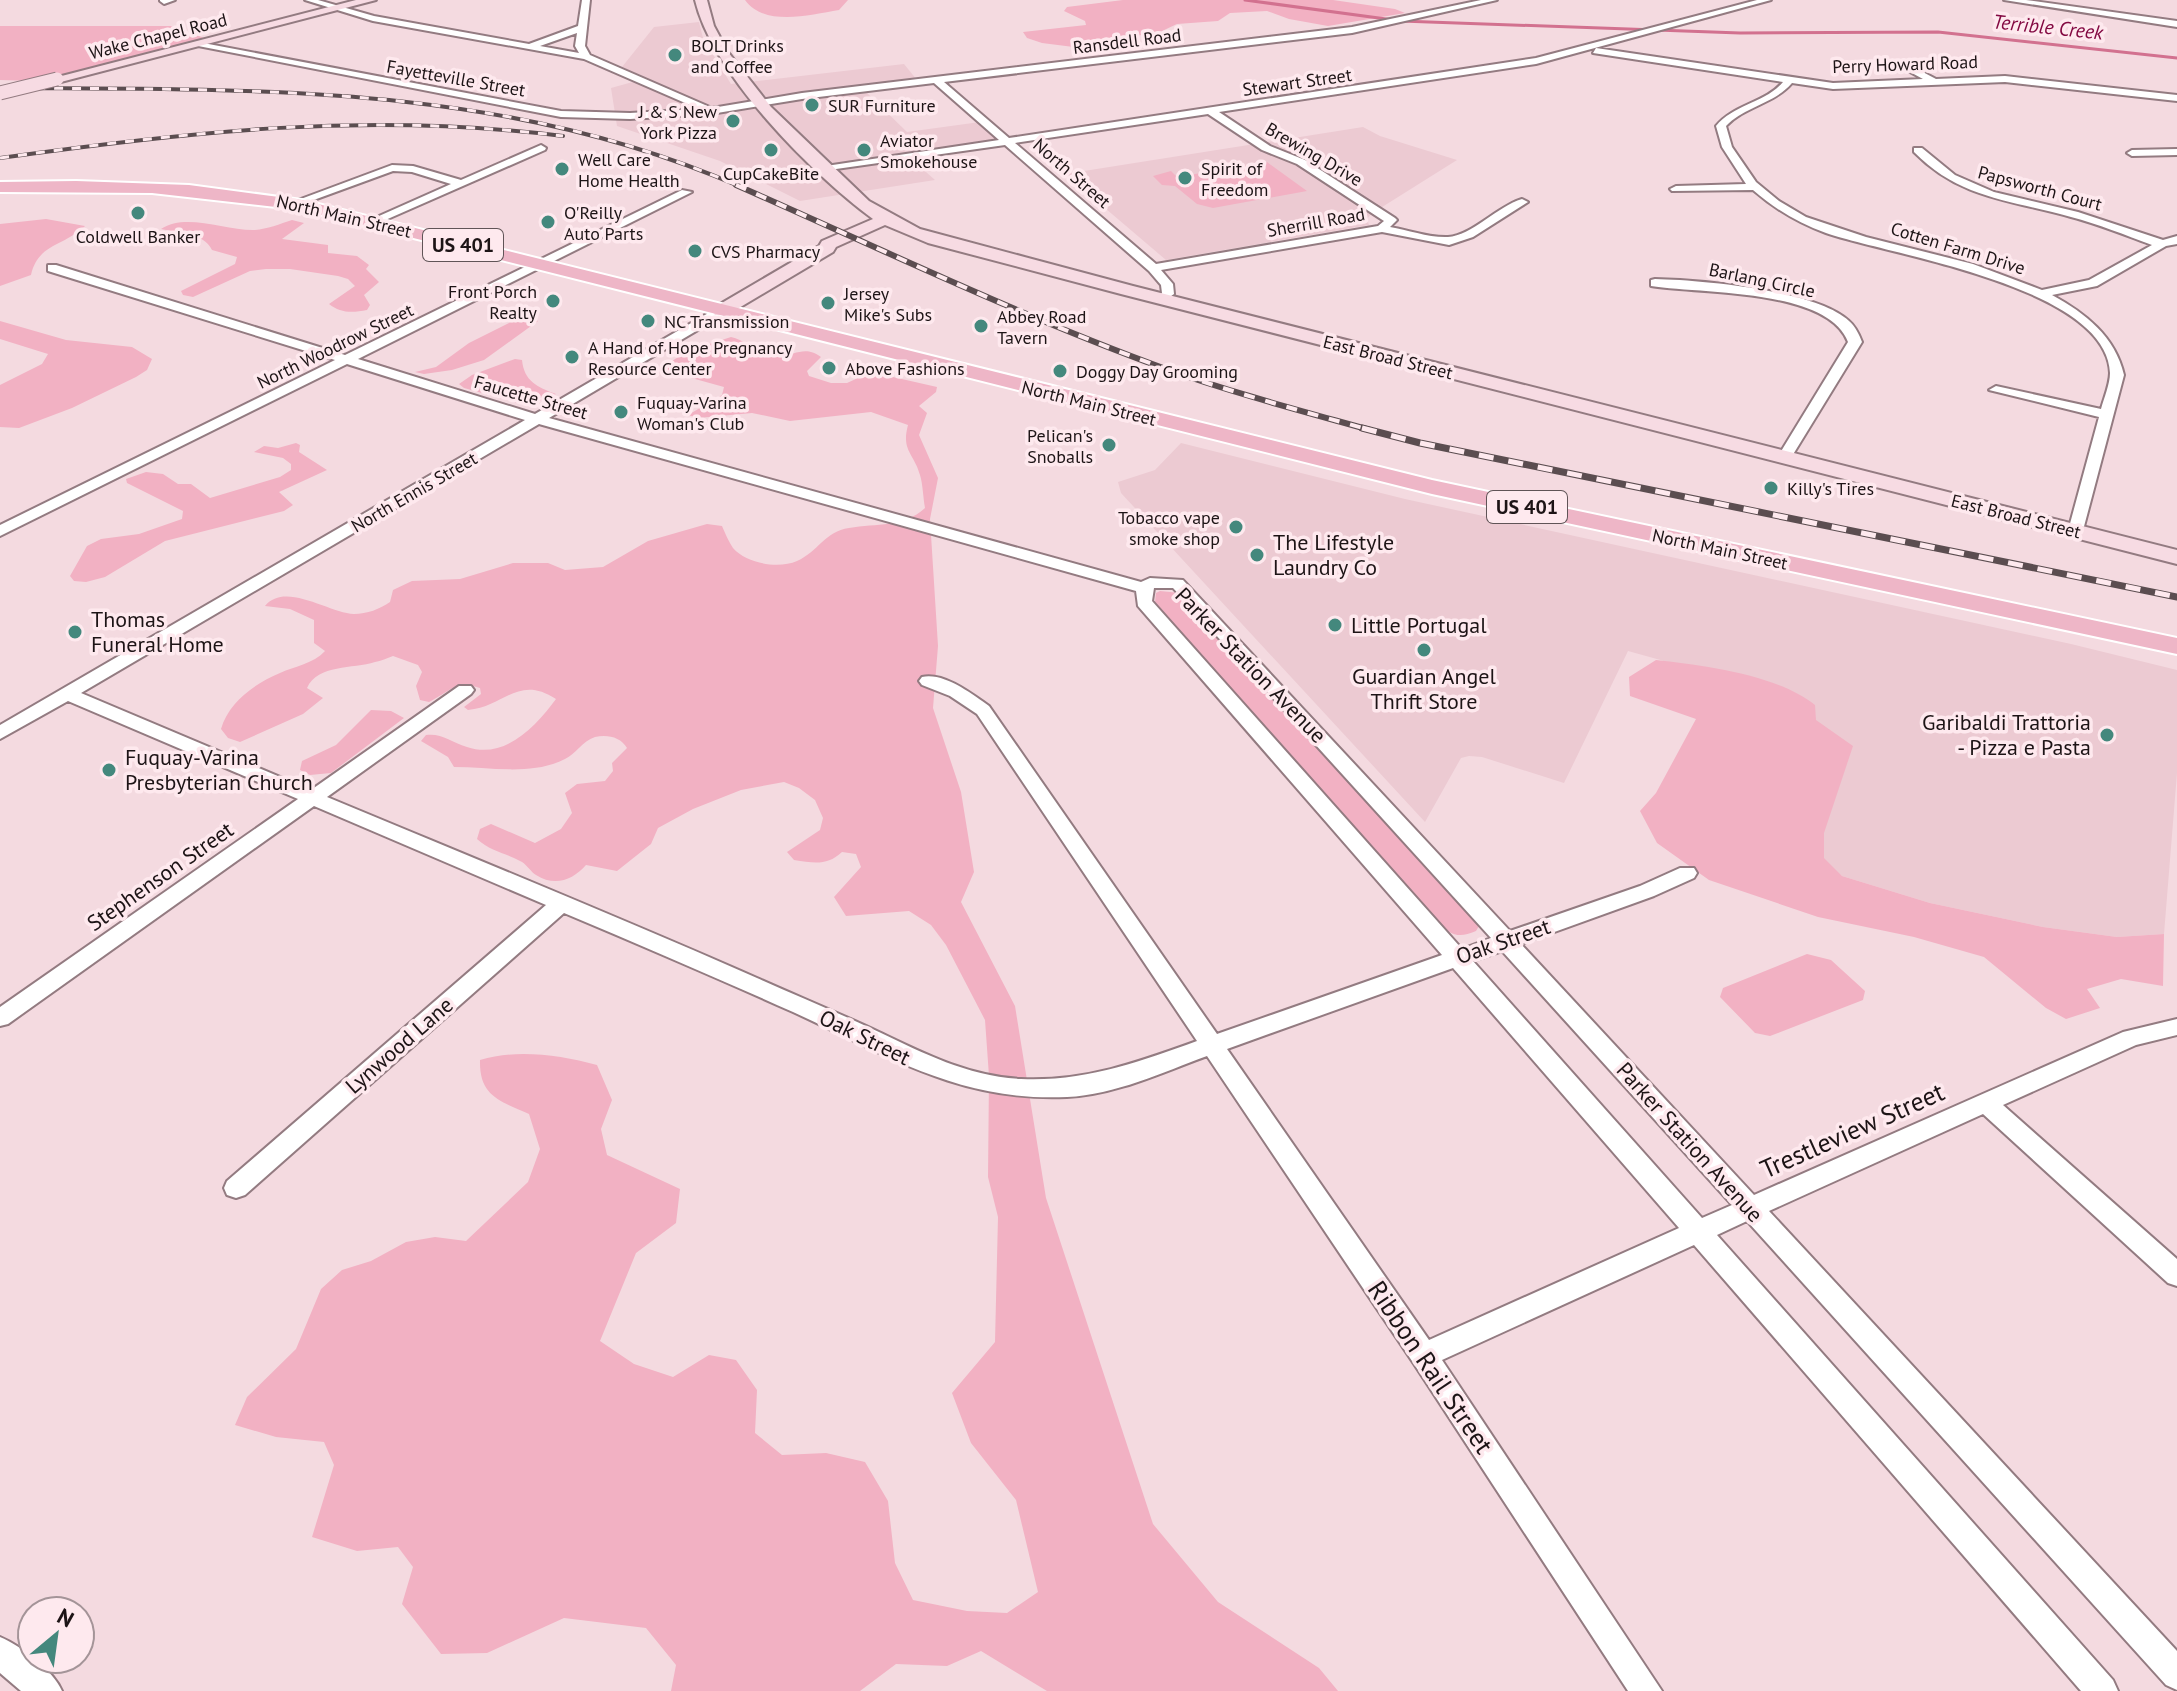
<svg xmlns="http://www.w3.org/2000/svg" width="2177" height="1691" font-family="'PT Sans',sans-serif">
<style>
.built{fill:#eccad2}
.green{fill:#f2b1c3}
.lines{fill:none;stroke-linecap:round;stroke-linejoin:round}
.stream{stroke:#d2718f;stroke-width:3}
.minor-casing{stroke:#937b81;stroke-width:4}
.secondary-casing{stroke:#937b81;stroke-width:4}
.primary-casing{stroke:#fff;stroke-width:4}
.minor{fill:#fff;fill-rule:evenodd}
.secondary{fill:#f7dbe3;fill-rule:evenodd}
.primary{fill:#eeb6c7;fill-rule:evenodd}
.rail-far2-casing{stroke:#5b4d50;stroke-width:4}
.rail-far1-casing{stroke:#5b4d50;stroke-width:6}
.rail-casing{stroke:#5b4d50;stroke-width:7}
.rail-far2{stroke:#fee9ee;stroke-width:3;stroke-dasharray:9;stroke-linecap:butt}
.rail-far1{stroke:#fee9ee;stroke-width:4;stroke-dasharray:11;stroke-linecap:butt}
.rail{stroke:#fee9ee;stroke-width:5;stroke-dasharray:15;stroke-linecap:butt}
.secondary-bridge-casing{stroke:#937b81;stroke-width:15;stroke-linecap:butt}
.secondary-bridge{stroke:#f7dbe3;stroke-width:13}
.poi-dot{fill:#44887d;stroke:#fee9ee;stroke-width:3}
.labels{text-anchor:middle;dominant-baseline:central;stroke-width:7;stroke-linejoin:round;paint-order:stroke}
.far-street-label{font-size:18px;fill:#1d1416;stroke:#fee9ee}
.far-poi-label{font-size:18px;fill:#1d1416;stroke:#fee9ee;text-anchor:start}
.far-water-label{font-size:20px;font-style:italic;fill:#830942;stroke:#fee9ee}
.shield{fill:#fee9ee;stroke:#605457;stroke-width:2}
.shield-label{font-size:20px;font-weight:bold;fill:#1d1416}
.poi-label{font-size:22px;fill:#1d1416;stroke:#fee9ee;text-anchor:start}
.street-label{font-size:22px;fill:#1d1416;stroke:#fee9ee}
.near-street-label{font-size:26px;fill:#1d1416;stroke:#fee9ee}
</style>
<rect width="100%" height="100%" fill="#f4dae0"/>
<!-- built -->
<path class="built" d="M 699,22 L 703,38 L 731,84 L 904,64 L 917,80 L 865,91 L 907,132 L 980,122 L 1000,141 L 922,153 L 935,170 L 926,172 L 935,180 L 800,201 L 720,161 L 617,126 L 611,88 L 647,78 L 622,67 L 654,27 Z
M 1363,127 L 1380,136 L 1457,160 L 1371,214 L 1367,219 L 1369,225 L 1166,260 L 1065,174 Z
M 1181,443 L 1405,499 L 2071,644 L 2177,670 L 2177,773 L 2164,934 L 2117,937 L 2043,927 L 1930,903 L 1842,876 L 1787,835 L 1797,698 L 1628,651 L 1564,783 L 1482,757 L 1469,756 L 1461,758 L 1425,822 L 1121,493 L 1118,482 L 1155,470 Z"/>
<!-- green -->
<path class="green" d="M 745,0 L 848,0 L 839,10 C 809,15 765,27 745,0 Z
M 1123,0 L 1333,0 L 1395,9 L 1405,13 L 1328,26 L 1289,19 L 1267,11 L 1230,13 L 1218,21 L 1177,24 L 1160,32 L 1116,39 L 1113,52 L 1042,43 L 1027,38 L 1023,32 L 1086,25 L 1085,21 L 1064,11 L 1067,7 Z
M 0,26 L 171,26 L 207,39 L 36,81 L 0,80 Z
M 1267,162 L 1307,191 L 1213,208 L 1197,204 L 1175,186 L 1162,185 L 1153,176 L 1171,171 L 1177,177 Z
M 46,219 L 85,226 C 65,246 38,243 31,275 L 0,286 L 0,224 Z
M 292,220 L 304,223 L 282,239 L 328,245 L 328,253 L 357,256 L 369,265 L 366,269 L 379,282 L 364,295 L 370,305 L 367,310 C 352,313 340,313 329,304 L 355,286 L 348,279 L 338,276 L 290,269 L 266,269 L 250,271 L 193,297 L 183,295 L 181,291 L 235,264 L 237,257 L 212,250 C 203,232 179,233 161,229 C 186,212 226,231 255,230 C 267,229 280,224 292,220 Z
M 508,313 L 538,321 L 484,360 L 452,370 L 424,374 L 415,372 L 436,367 L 469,343 L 509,323 L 512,320 Z
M 0,321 L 66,340 L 132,347 L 152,359 L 147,370 L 136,377 L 72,408 L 19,428 L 0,427 L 0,385 L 42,364 L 48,354 L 0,339 Z
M 731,337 C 748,341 760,356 779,356 C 796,355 805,345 821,357 L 807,371 L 809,376 L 831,383 L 847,383 L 871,372 L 937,387 L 936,392 L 919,406 L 927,413 L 919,435 L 938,478 L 930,519 L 938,646 L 933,708 L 961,792 L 974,872 L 961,902 L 1015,1006 L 1046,1198 L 1153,1524 L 1218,1602 L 1319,1668 L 1338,1691 L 1047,1691 L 981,1651 L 947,1666 L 896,1664 L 860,1691 L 671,1691 L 676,1665 L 646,1628 L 564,1618 L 487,1653 L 441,1654 L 402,1604 L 413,1567 L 398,1547 L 357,1551 L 312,1537 L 334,1465 L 324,1442 L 276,1437 L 235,1425 L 247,1397 L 296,1349 L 321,1289 L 342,1270 L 371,1261 L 406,1242 L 435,1237 L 466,1241 L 528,1182 L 540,1149 L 529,1114 C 500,1101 479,1096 480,1060 C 517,1049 559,1055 597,1065 L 612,1100 L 601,1129 L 607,1155 L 680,1189 L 676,1223 L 636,1253 L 600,1341 L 634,1364 L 673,1377 L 709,1355 L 736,1360 L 757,1390 L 755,1433 L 782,1455 L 826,1453 L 865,1462 L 888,1501 L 895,1563 L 913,1600 L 967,1611 L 1007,1613 L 1038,1592 L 1016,1500 L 971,1443 L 952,1393 L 995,1342 L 998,1217 L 988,1177 L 989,1076 L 985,1020 L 946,945 L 931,925 L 909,911 L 846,916 L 834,897 L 861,867 L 856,854 L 842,852 C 827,866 814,863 794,860 L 787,852 L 820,830 L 823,818 L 815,800 L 799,788 L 784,782 L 741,790 L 693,809 L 658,828 L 651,844 L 617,871 L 586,865 C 573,880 555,887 536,875 C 531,872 527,865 522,862 C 507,853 491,852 477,839 L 480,829 L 491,824 L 535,843 L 561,829 L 572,813 L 565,793 L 577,784 L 605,781 L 613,771 L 612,763 L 627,748 C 621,737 607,734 595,737 C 582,741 576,754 565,759 C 532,776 490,767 454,767 L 448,757 L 421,741 L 426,735 C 442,733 451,742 467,747 C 505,760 536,726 556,699 C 518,674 504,707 468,710 L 464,707 L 481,694 L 480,688 C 455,680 451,691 429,702 L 420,700 L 416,686 L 422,672 L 418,665 L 393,656 C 387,658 381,661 375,662 C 353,669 318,664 307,688 L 323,698 L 303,714 L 240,742 L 228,738 L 221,729 C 229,702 254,684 280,673 C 295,666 313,664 325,651 L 314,643 L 314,620 L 290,609 L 265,606 C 285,581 329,613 354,614 C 367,614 380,609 390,602 L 393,590 L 412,581 L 460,579 L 513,563 L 548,563 L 565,570 L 603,567 L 648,541 L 707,524 L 722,526 C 725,533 729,542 733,548 C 747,564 779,569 797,561 C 818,552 825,531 849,528 C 877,523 903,528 925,508 C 923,497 923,485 920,475 C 914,453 901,451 908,425 L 871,412 L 790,421 L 752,413 L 698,418 L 688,415 L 722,395 L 724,387 L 659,369 L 688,351 Z
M 515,359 L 522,360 C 524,381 537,387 556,394 L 529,406 L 464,388 L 459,384 L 472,375 Z
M 296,443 L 300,445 L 299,452 L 327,470 L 279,492 L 293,505 L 284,511 L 165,541 L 105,577 L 86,582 L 74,581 L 70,576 L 87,546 L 101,539 L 139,534 L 182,519 L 183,511 L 127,483 L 126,479 L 146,472 L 163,474 L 178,484 L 191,484 L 210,498 L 280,477 L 291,470 L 291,464 L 283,458 L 254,452 L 264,446 L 278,448 Z
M 1160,591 L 1180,593 L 1476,919 L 1479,926 L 1476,931 C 1458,939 1451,935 1437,922 L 1155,602 L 1156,593 Z
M 1656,660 C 1703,665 1778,675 1815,705 L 1816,720 L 1853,746 L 1824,833 L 1824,858 L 1842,876 L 1930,903 L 2043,927 L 2117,937 L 2164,934 L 2163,986 L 2121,979 L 2087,989 L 2100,1008 L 2066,1019 L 2046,1008 L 1984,957 L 1914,937 L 1818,917 L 1709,880 L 1657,843 L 1640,811 L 1656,793 L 1696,719 L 1630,696 L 1629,677 Z
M 371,710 L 391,711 L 404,718 L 331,773 L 310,775 L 300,770 L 302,761 L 336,745 Z
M 1807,954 L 1831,960 L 1865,991 L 1863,1000 L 1770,1036 L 1755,1033 L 1720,997 L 1723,988 Z"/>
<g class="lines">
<!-- stream -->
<path class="stream" d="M 1245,0 L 1401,21 L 1740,33 L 1938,32 L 2177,58"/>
<defs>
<path id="minor" d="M 175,0 L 164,4 L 160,1 L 160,0 Z
M 305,0 L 318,0 L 374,16 L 529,44 L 578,26 L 582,0 L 590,0 L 585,46 L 590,55 L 712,108 L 802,93 L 1352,27 L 1481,0 L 1497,0 L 1352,33 L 944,82 L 1009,138 L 1536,58 L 1757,0 L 1771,0 L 1536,64 L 1219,112 L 1270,146 L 1305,160 L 1395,218 L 1397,220 L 1390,227 C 1408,230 1430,238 1448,237 C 1471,236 1498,206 1522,199 L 1528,202 L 1473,237 L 1449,245 L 1382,232 L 1161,270 L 1173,284 L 1174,294 L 1161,303 L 1155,299 L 1162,293 L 1161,285 L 1149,271 L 1005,145 L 822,171 L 821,169 L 826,166 L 999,140 L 934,83 L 802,99 L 711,114 L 630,119 L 561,117 L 193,45 L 198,42 L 561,111 L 630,113 L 699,109 L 584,59 L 373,21 ZM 577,33 L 575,46 L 579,53 L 540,46 ZM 1208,114 L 1262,150 L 1297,164 L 1384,221 L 1378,226 L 1156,264 L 1015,143 Z
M 2004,0 L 2026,0 L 2177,21 L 2177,27 Z
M 1596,48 L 1833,83 L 1923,79 L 1899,66 L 1902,61 L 1936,79 L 2005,76 L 2177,95 L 2177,101 L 2005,82 L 1833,89 L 1792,83 C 1774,104 1745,106 1726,126 L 1732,147 L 1756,182 L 1779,201 L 1806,217 L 1866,237 L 1973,264 L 2042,290 L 2089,280 L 2152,245 C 2125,235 2098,224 2071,217 C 2011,200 1960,199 1914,152 L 1914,148 L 1922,148 L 1955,175 L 1994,192 L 2078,212 L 2163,240 L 2177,236 L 2177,244 L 2166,246 L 2097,286 L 2052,295 C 2085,313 2115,336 2124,375 L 2082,534 L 2070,534 L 2068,531 L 2099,417 L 1989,390 L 1996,386 L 2101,409 C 2104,398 2110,384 2110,373 C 2107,286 1889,255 1826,233 C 1798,223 1775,209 1753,190 L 1672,191 L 1670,189 L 1676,186 L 1746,184 L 1722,147 L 1716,126 C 1734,104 1765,103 1783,82 L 1593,53 Z
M 541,145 L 546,148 L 545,150 L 374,225 L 368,222 L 370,220 L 451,184 L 412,172 L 393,171 L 300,205 L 290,203 L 392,165 L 413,166 L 461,180 Z
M 2177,149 L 2177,155 L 2132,156 L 2127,153 L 2132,150 Z
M 682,190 L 692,192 L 358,359 L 535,414 L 717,308 L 725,308 L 725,314 L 549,418 L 1141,582 L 1150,578 L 1183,580 L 1510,931 L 1640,886 L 1680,868 L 1694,868 L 1697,873 L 1694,878 L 1654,896 L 1521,944 L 1754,1195 L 2123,1032 L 2177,1019 L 2177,1035 L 2136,1045 L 2003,1105 L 2177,1259 L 2177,1286 L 2168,1283 L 1983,1114 L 1769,1211 L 2177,1651 L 2177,1690 L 2166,1685 L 1747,1221 L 1717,1235 L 2113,1680 L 2118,1691 L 2081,1691 L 1694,1245 L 1442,1360 L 1662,1691 L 1628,1691 L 1414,1364 L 1207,1056 C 1163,1072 1115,1095 1067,1097 C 959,1102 887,1055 793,1012 C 717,978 640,945 564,913 L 245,1195 L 236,1198 L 227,1195 L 224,1188 L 227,1181 L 546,905 L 314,806 L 8,1024 L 0,1026 L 0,1007 L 298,799 L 68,701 L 0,739 L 0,725 L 525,420 L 347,364 L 0,536 L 0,525 L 335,360 L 48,271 L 48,265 L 56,265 L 345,355 ZM 539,424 L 1136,591 L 1138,606 L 1442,955 L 1217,1034 L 989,706 C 972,694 944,672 922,677 L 919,681 L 922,685 L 950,696 L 977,714 L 1197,1041 C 1139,1062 1084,1082 1021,1079 C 968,1076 925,1054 879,1032 C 839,1013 797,996 757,978 C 614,915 471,857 327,797 L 471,694 L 474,690 L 471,686 L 459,686 L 311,790 L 81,693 ZM 1154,588 L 1173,588 L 1186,602 L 1491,938 L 1462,949 L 1152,601 ZM 1502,951 L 1732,1205 L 1702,1218 L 1473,961 ZM 1453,968 L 1679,1228 L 1429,1340 L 1227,1049 Z
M 1655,279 C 1700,280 1816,290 1849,321 C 1855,326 1859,334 1862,342 L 1789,461 L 1784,462 L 1777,458 L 1848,342 C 1828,288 1699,294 1651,286 L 1651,280 Z
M 0,1637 C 21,1646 53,1670 62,1691 L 21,1691 L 0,1673 Z"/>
<path id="secondary" d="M 356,0 L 376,0 L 57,83 L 50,79 Z
M 695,0 L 707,0 L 714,26 L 728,52 L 771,107 L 869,201 L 920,229 L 1133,286 L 2177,550 L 2177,564 L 1121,294 L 928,243 L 885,225 L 836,247 L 833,252 L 727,315 L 715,315 L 712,311 L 715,307 L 819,246 L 822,241 L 873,219 C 811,173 713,75 695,0 Z"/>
<path id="primary" d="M 76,181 L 189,185 L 302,200 L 1432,480 L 2177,638 L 2177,654 L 1432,494 L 302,210 L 152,193 L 0,192 L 0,182 Z"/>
</defs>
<!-- minor casing -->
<use href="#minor" class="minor-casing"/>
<!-- secondary casing -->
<use href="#secondary" class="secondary-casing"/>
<!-- primary casing -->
<use href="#primary" class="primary-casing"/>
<!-- minor -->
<use href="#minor" class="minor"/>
<!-- secondary -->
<use href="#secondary" class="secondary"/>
<!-- primary -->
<use href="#primary" class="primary"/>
<defs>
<path id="rail-far2" d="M 0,88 C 256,90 501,82 741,187
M 0,158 C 194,131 367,112 563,136"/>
<path id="rail-far1" d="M 736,185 C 879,248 1020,316 1166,369 C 1233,393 1302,411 1370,430"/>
<path id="rail" d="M 1362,428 L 1420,443 L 2177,597"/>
</defs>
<!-- rail-far2 casing -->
<use href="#rail-far2" class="rail-far2-casing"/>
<!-- rail-far1 casing -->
<use href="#rail-far1" class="rail-far1-casing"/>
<!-- rail casing -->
<use href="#rail" class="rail-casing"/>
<!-- rail-far2 -->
<use href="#rail-far2" class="rail-far2"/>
<!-- rail-far1 -->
<use href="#rail-far1" class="rail-far1"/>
<!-- rail -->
<use href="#rail" class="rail"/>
<defs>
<path id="secondary-bridge" d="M 0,93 L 57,79"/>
</defs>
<!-- secondary-bridge casing -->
<use href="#secondary-bridge" class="secondary-bridge-casing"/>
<!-- secondary-bridge -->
<use href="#secondary-bridge" class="secondary-bridge"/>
</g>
<!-- markers -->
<g class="poi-dot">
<circle cx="675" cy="55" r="8"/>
<circle cx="812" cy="105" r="8"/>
<circle cx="733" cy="121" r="8"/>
<circle cx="771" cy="150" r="8"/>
<circle cx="864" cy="150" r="8"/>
<circle cx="562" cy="169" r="8"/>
<circle cx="1185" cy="178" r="8"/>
<circle cx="138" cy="213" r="8"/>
<circle cx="548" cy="222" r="8"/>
<circle cx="695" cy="251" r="8"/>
<circle cx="553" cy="301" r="8"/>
<circle cx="828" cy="303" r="8"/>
<circle cx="648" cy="321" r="8"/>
<circle cx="981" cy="326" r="8"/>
<circle cx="572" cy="357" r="8"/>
<circle cx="829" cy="368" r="8"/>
<circle cx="1060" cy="371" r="8"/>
<circle cx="621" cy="412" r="8"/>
<circle cx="1109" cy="445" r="8"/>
<circle cx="1771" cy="488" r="8"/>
<circle cx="1236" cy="527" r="8"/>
<circle cx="1257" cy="555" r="8"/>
<circle cx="1335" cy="625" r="8"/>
<circle cx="75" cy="632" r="8"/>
<circle cx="1424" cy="650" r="8"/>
<circle cx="2107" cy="735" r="8"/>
<circle cx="109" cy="770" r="8"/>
</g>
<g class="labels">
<!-- far-street labels -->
<g class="far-street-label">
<text transform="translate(158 36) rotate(-14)">Wake Chapel Road</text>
<text transform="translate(1127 41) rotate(-7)">Ransdell Road</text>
<text transform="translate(1905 64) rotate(-2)">Perry Howard Road</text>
<text transform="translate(456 78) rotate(10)">Fayetteville Street</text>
<text transform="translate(1297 82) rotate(-8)">Stewart Street</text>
<text transform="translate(1314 154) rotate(30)">Brewing Drive</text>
<text transform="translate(1072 173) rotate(41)">North Street</text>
<text transform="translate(2040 188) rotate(15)">Papsworth Court</text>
<text transform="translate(344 216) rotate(13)">North Main Street</text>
<text transform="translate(1316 222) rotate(-10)">Sherrill Road</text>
<text transform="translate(1958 248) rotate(17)">Cotten Farm Drive</text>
<text transform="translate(1762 280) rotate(12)">Barlang Circle</text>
<text transform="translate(335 346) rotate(-26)">North Woodrow Street</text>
<text transform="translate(1388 357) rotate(14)">East Broad Street</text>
<text transform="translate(531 397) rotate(16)">Faucette Street</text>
<text transform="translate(1089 403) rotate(14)">North Main Street</text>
<text transform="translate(414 492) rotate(-30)">North Ennis Street</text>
<text transform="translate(2016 516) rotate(14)">East Broad Street</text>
<text transform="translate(1720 549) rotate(12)">North Main Street</text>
</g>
<!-- far-poi labels -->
<g class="far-poi-label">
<text x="691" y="45">BOLT Drinks<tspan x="691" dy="21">and Coffee</tspan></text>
<text x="828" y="105">SUR Furniture</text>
<text x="717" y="111" text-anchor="end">J &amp; S New<tspan x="717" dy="21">York Pizza</tspan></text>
<text x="880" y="140">Aviator<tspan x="880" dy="21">Smokehouse</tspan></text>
<text x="578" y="159">Well Care<tspan x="578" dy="21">Home Health</tspan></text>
<text x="1201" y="168">Spirit of<tspan x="1201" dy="21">Freedom</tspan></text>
<text x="771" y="173" text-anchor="middle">CupCakeBite</text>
<text x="564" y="212">O'Reilly<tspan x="564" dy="21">Auto Parts</tspan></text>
<text x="138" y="236" text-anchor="middle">Coldwell Banker</text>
<text x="711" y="251">CVS Pharmacy</text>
<text x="537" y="291" text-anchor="end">Front Porch<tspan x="537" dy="21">Realty</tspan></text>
<text x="844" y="293">Jersey<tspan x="844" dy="21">Mike's Subs</tspan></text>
<text x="997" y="316">Abbey Road<tspan x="997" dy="21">Tavern</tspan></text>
<text x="664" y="321">NC Transmission</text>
<text x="588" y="347">A Hand of Hope Pregnancy<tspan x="588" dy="21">Resource Center</tspan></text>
<text x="845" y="368">Above Fashions</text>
<text x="1076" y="371">Doggy Day Grooming</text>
<text x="637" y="402">Fuquay-Varina<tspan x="637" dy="21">Woman's Club</tspan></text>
<text x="1093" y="435" text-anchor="end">Pelican's<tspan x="1093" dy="21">Snoballs</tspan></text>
<text x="1787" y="488">Killy's Tires</text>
<text x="1220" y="517" text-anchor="end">Tobacco vape<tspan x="1220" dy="21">smoke shop</tspan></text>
</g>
<!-- far-water labels -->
<g class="far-water-label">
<text transform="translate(2048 27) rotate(6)">Terrible Creek</text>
</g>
<!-- shield labels -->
<g class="shield">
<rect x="423" y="229" width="80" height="32" rx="6"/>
<rect x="1487" y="491" width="80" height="32" rx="6"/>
</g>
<g class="shield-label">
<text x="463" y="245">US 401</text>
<text x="1527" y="507">US 401</text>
</g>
<!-- poi labels -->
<g class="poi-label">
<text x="1273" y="542">The Lifestyle<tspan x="1273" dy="25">Laundry Co</tspan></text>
<text x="91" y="619">Thomas<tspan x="91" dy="25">Funeral Home</tspan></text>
<text x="1351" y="625">Little Portugal</text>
<text x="1424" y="676" text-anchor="middle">Guardian Angel<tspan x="1424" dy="25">Thrift Store</tspan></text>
<text x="2091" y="722" text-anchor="end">Garibaldi Trattoria<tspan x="2091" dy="25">- Pizza e Pasta</tspan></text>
<text x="125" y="757">Fuquay-Varina<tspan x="125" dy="25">Presbyterian Church</tspan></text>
</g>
<!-- street labels -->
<g class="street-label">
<text transform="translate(1251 665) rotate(46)">Parker Station Avenue</text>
<text transform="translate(160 876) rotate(-35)">Stephenson Street</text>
<text transform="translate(1503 941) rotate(-19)">Oak Street</text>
<text transform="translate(865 1037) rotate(26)">Oak Street</text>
<text transform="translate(399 1045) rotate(-41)">Lynwood Lane</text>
<text transform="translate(1690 1142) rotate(48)">Parker Station Avenue</text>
</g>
<!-- near-street labels -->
<g class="near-street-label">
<text transform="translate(1852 1130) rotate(-24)">Trestleview Street</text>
<text transform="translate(1431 1367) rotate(56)">Ribbon Rail Street</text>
</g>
</g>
<!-- north arrow -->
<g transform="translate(56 1635) rotate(29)"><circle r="38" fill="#fee9ee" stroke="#a49498" stroke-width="2"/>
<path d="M0-6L14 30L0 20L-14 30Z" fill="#44887d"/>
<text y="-12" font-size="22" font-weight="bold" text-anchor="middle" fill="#1d1416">N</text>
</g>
</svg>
